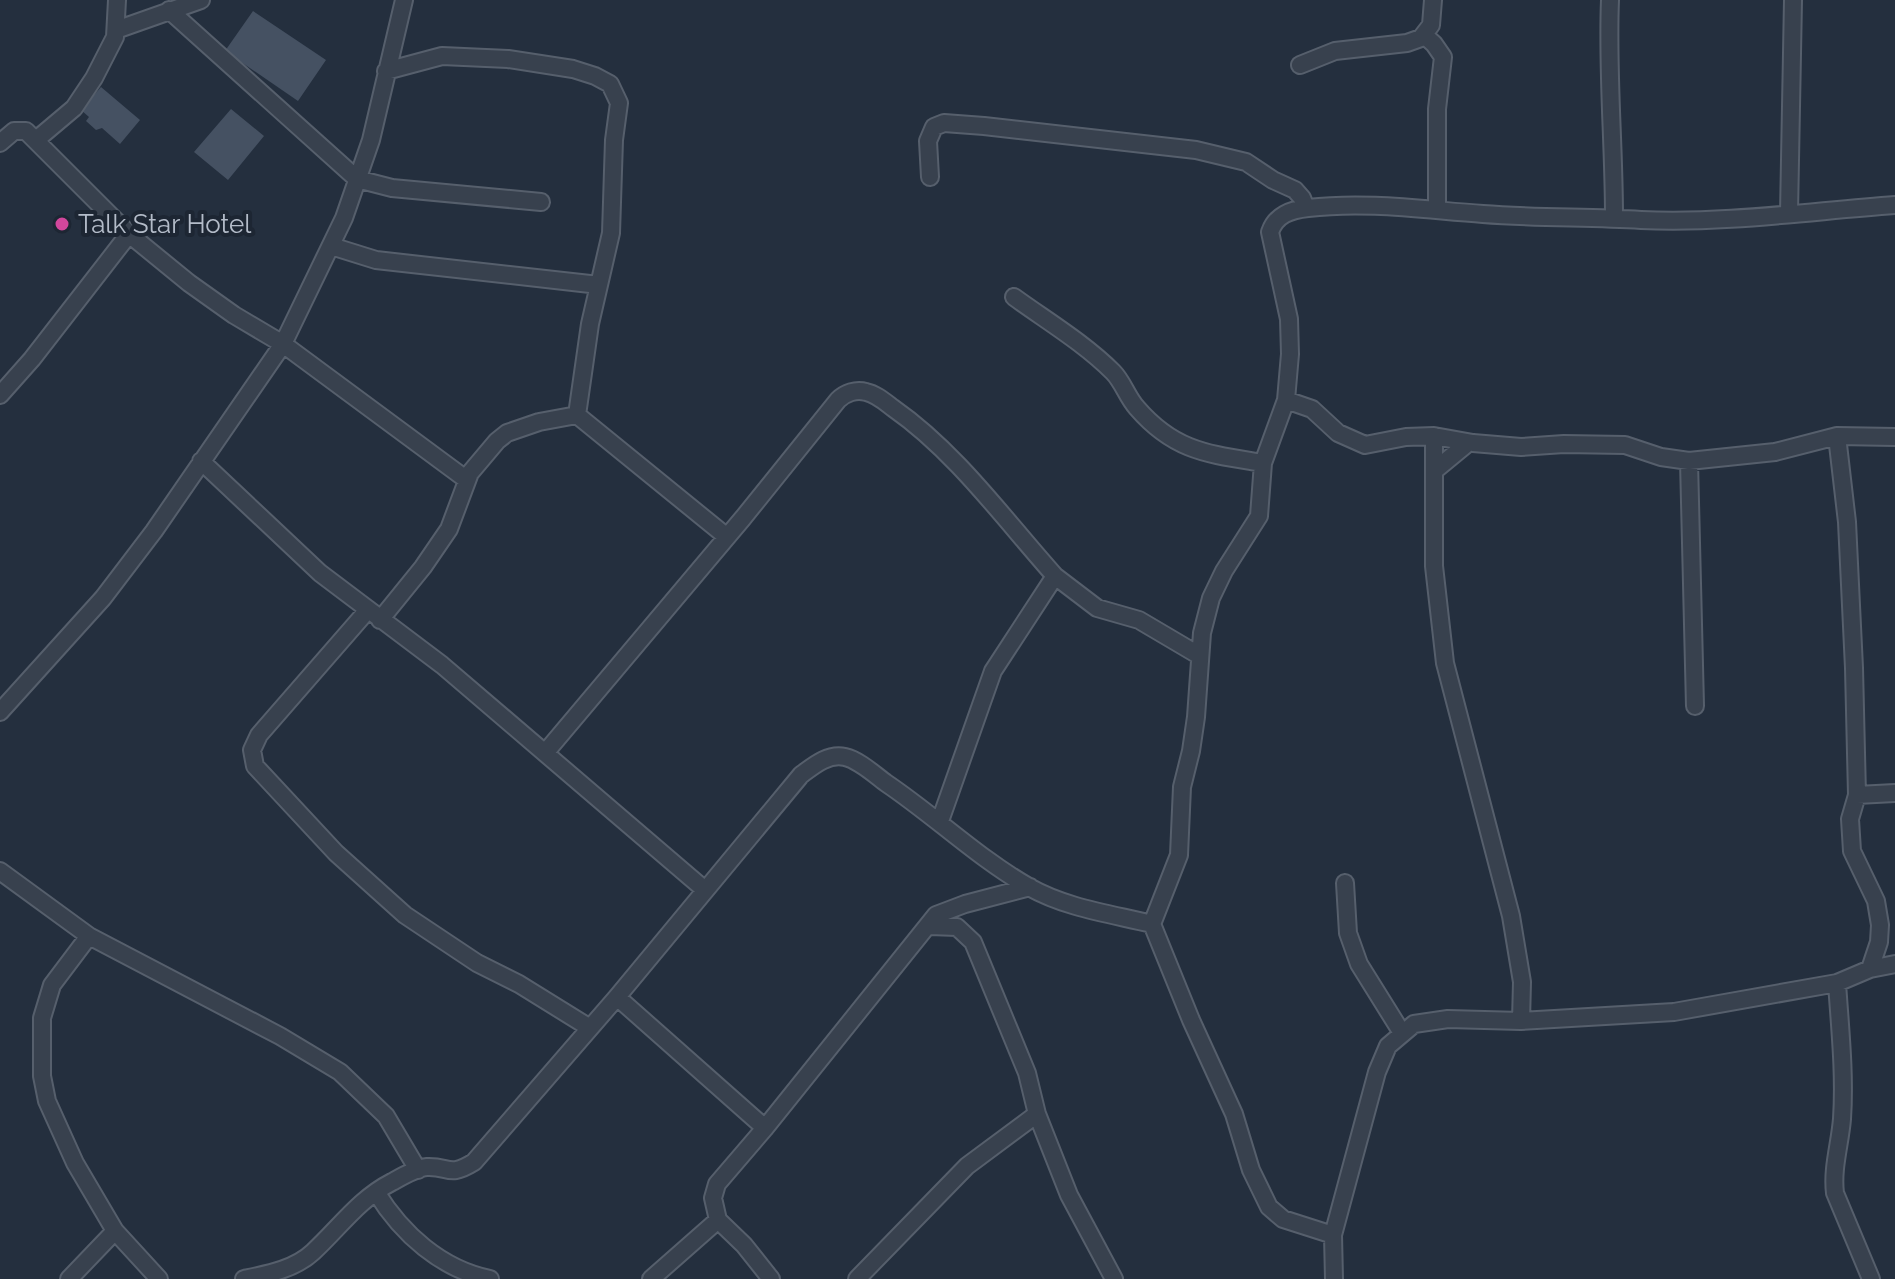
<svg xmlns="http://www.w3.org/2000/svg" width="1895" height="1279" font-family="Raleway,sans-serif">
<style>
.building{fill:#455162}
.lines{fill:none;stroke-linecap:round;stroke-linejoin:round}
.minor-casing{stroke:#565f6c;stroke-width:20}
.minor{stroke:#38414e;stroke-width:16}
.hotel-dot{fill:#d1479c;stroke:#1d2633;stroke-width:3}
.labels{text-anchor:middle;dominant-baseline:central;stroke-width:8;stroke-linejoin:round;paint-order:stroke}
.poi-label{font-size:26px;fill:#b4bcc9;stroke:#1d2633;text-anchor:start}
</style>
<rect width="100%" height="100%" fill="#242f3e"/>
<!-- building -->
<path class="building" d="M 253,11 L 326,60 L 298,101 L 225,51 Z
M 101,87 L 140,120 L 120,144 L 102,128 L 96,130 L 86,121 L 89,117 L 81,110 Z
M 231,109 L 264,136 L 228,180 L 194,152 Z"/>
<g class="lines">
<defs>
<path id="minor" d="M 1610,0 C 1607,72 1614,144 1614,217
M 169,10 L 357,179 L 392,188 L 541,202
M 116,30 L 201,0
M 1424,35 L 1434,44 L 1443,57 L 1437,109 L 1437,209
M 1300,65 L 1335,51 L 1407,43 L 1421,38 L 1431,25 L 1433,0
M 386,71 L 442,56 L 508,59 L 573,69 L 595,76 L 610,84 L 619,103 L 614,140 L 611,233 L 590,324 L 577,415
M 36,140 L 74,108 L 94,78 L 115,37 L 117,0
M 0,143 L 14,131 L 26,131 L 129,234 L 189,283 L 234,315 L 283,344 L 467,480
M 930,177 L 928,141 L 934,127 L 944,123 L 984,126 L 1196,150 L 1246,162 L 1273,180 L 1295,190 L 1302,198 L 1306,208
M 1789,213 L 1793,0
M 331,246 L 376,260 L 599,285
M 1014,297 C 1047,321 1084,343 1113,372 C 1123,382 1127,397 1137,408 C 1175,452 1209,454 1263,463
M 0,395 L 32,359 L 129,234
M 1286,400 L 1312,409 L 1338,433 L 1365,445 L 1406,437 L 1434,436 L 1473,443 L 1521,447 L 1564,444 L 1625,445 L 1661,457 L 1689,461 L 1775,452 L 1837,436 L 1895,437
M 577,415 L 727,537
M 1434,436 L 1434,566 L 1445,663 L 1511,916 L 1522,982 L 1521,1021
M 201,461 L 320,573 L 442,665 L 705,890
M 1689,461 L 1695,706
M 1434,471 L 1468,443
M 367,611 L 259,735 L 252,750 L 255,766 L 336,853 L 405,915 L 477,963 L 519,984 L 590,1028
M 380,620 L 423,567 L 449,529 L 470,473 L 497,441 L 507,433 L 539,422 L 577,415
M 0,712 L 103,598 L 154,531 L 283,344 L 344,218 L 371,140 L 404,0
M 545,753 L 743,518 L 838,400 C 845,393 856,389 866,392 C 876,394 885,402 893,408 C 956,452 1004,519 1055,576 L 1097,608 L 1139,620 L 1200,656
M 1857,795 L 1895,793
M 940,821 L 993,671 L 1055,576
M 0,871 L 89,936 L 280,1036 L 340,1072 L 386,1116 L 418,1170
M 1345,883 L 1348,933 L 1359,964 L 1402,1033
M 1152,924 L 1179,855 L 1182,787 L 1191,751 L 1196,717 L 1202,633 L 1211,598 L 1224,571 L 1259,516 L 1263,463 L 1286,400 L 1290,354 L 1289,319 L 1270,232 C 1276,215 1290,210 1308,208 C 1367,201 1425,210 1483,214 C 1536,218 1588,217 1641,220 C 1723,224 1812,211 1895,205
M 930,926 L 957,927 L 973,942 L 1027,1073 L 1037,1114 L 1069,1195 L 1114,1279
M 89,936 L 52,985 L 42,1018 L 42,1076 L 47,1101 L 75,1163 L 115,1231 L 159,1279
M 1870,969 L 1895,964
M 1837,983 C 1840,1028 1845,1074 1842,1119 C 1840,1144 1832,1168 1835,1193 L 1871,1279
M 617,997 L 765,1128
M 376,1192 C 402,1234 441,1269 490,1279
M 69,1279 L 115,1231
M 244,1279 C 268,1274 295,1269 313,1252 C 340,1227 359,1199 392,1182 C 401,1177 416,1168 427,1167 C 450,1166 448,1178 474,1162 L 617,997 L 801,775 C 813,766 828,753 845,757 C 859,760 875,775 886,783 C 935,816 978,858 1029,887 C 1066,908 1111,914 1152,924 L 1191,1020 L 1234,1114 L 1251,1170 L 1269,1207 L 1283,1219 L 1333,1235
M 651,1279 L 718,1220
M 771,1279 L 744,1245 L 718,1220 L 713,1198 L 717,1184 L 765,1128 L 936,915 L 965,904 L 1030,887
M 857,1279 L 967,1166 L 1037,1114
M 1334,1279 L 1333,1235 L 1377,1072 L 1388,1046 L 1414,1024 L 1448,1019 L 1521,1021 L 1674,1012 L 1837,983 L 1870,969 L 1879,942 L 1880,925 L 1876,901 L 1852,851 L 1850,819 L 1857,795 L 1854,668 L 1847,522 L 1837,436"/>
</defs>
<!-- minor casing -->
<use href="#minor" class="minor-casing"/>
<!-- minor -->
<use href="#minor" class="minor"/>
</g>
<!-- markers -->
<circle class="hotel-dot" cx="62" cy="224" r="8"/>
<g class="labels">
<!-- poi labels -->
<g class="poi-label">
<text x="78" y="224">Talk Star Hotel</text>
</g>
</g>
</svg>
